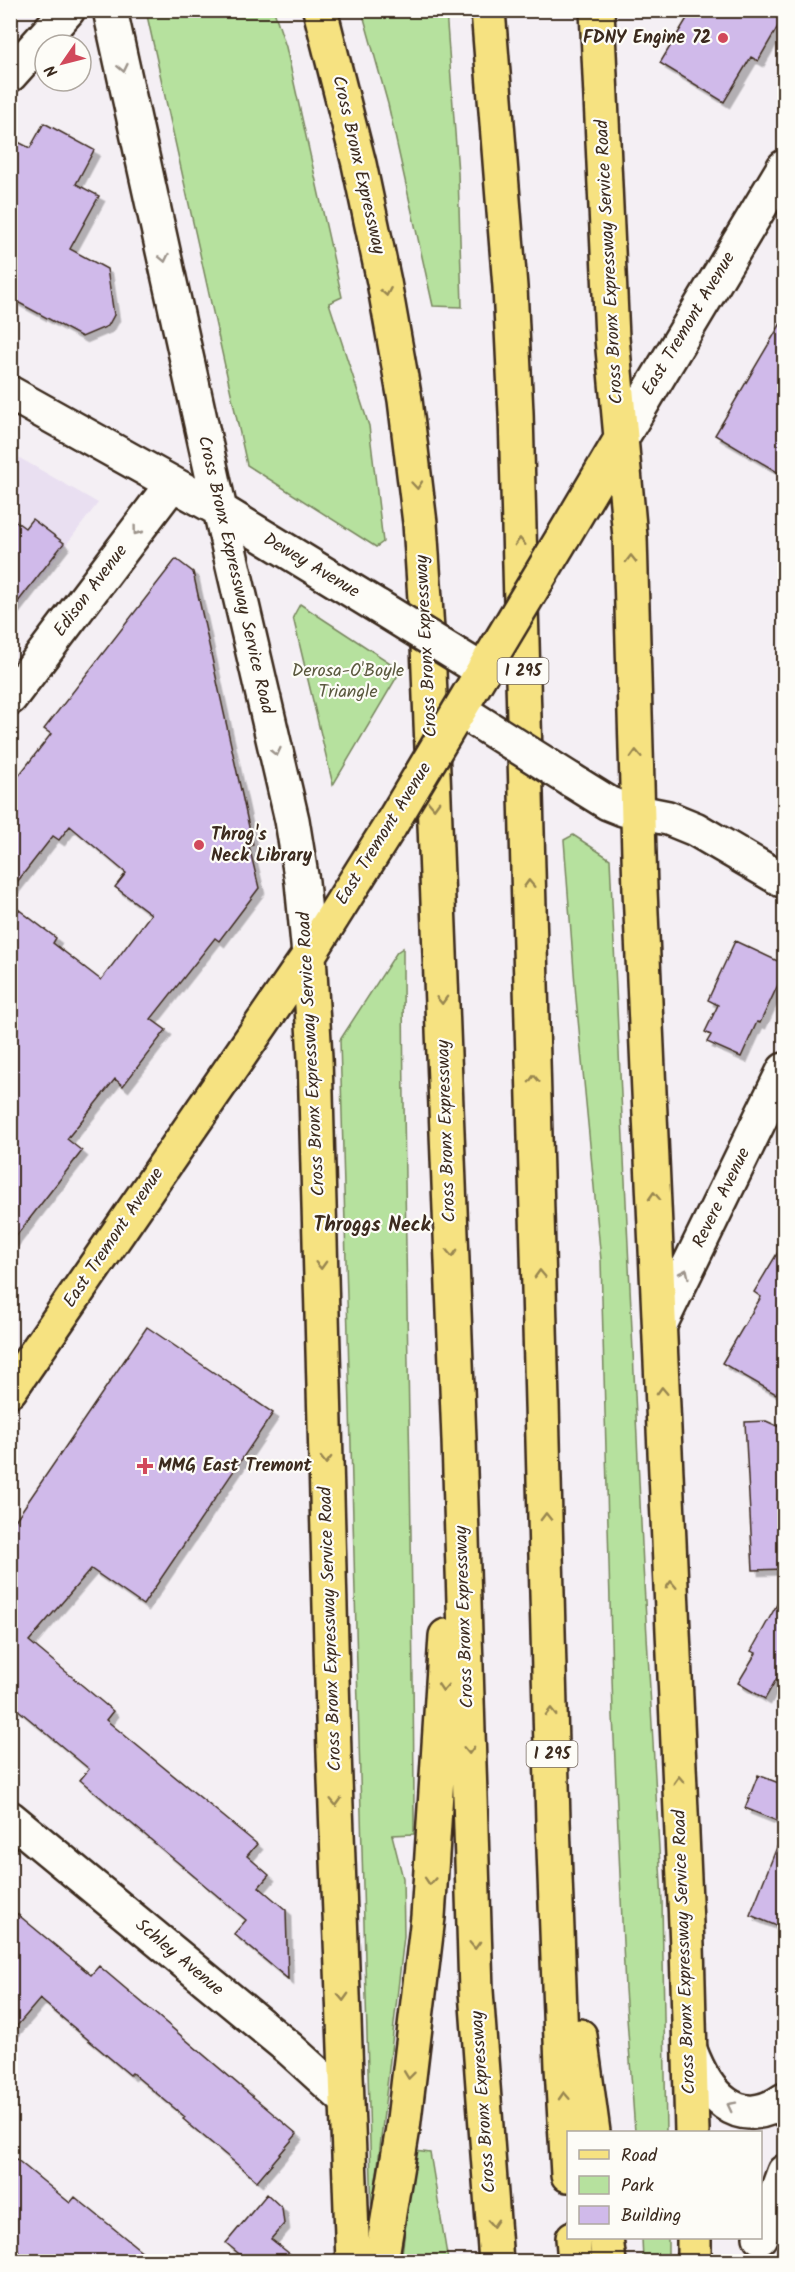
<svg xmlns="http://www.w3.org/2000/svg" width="795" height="2272" font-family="Kalam,sans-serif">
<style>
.built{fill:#e9dff1}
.green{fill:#b6e19e;stroke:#78865e;stroke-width:1.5}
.building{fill:#d0baea;stroke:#3b2a1e;stroke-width:1.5;filter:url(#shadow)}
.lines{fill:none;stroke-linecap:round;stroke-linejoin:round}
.minor-casing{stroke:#3b2a1e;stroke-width:38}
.major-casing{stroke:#3b2a1e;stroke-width:38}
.highway-casing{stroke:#3b2a1e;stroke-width:38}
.minor{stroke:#fdfcf7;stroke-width:33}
.major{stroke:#f6e281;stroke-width:33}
.highway{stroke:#f6e281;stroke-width:33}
.minor-bridge-casing{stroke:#3b2a1e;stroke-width:38;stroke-linecap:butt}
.major-bridge-casing{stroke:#3b2a1e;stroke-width:38;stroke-linecap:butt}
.minor-bridge{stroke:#fdfcf7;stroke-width:33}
.major-bridge{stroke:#f6e281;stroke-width:33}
.oneway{stroke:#9c938a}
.oneway2{stroke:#988650}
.poi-dot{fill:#d1495b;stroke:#fdfcf7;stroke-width:2}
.labels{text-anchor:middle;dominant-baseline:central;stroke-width:4.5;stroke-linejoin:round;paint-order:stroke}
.shield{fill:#fdfcf7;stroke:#75695f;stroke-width:1.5}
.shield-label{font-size:16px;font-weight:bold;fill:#3b2a1e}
.poi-label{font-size:18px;font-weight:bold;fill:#3b2a1e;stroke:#fdfcf7;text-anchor:start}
.street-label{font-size:18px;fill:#3b2a1e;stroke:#fdfcf7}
.park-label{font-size:18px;fill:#5a583e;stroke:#fdfcf7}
.neighbourhood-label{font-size:20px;font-weight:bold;fill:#3b2a1e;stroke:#fdfcf7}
</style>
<defs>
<filter id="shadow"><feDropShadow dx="5.5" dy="5.5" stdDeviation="0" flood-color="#0004"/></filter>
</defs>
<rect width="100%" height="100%" fill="#f4eff4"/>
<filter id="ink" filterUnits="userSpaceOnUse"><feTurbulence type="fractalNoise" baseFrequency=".0167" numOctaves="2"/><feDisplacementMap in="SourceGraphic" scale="12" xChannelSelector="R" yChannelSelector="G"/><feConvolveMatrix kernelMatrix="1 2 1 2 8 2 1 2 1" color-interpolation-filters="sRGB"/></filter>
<g filter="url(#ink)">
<!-- built -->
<path class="built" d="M 11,453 L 98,503 L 11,617 Z"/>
<!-- green -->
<path class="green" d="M 146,11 L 274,11 L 286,47 L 342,297 L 329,303 L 369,426 L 383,542 L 376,547 L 247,465 Z
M 362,11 L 446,11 L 458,173 L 462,307 L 433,306 L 388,104 Z
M 300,604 L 401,670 L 333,785 L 293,617 Z
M 573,835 L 610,859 L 643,1566 L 662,1901 L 666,2132 L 635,2132 L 625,1989 L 613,1715 L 601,1260 L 576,998 L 564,840 Z
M 403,948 C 403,1243 414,1539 414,1834 L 392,1835 L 403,1878 L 404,1936 L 372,2218 L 340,1040 L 397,952 Z
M 415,2151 L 430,2153 L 448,2261 L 401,2262 Z
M 642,2238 L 668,2238 L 668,2261 L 643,2261 Z"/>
<!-- building -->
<path class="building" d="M 692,10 L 784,10 L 784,16 L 758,61 L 751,57 L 724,102 L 660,63 Z
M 44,123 L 94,150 L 76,184 L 99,196 L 70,249 L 107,269 L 114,315 L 108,326 L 82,337 L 10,298 L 10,138 L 30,148 Z
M 784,318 L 784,476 L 715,435 Z
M 10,517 L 25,528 L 32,519 L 64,543 L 10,612 Z
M 176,559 L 193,572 L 253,845 L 249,846 L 259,888 L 219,941 L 215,938 L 151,1019 L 166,1030 L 123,1086 L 115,1079 L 67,1139 L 82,1151 L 10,1244 L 10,903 L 56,938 L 53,943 L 101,980 L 151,914 L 115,887 L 126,873 L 70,826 L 59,840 L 53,836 L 10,891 L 10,787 L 51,734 L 44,729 Z
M 735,941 L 784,964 L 784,972 L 760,1023 L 757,1022 L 741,1057 L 707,1042 L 711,1035 L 705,1032 L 718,1005 L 708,1000 Z
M 784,1242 L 784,1378 L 776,1394 L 722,1363 L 761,1297 L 754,1292 Z
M 147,1327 L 273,1413 L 143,1605 L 91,1569 L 29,1641 L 113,1711 L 106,1720 L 257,1844 L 247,1856 L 269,1875 L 259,1887 L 286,1910 L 288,1979 L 234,1934 L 246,1920 L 80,1780 L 89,1769 L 10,1703 L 10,1528 Z
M 766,1421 L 784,1429 L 784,1569 L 753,1570 L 745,1422 Z
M 784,1592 L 784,1670 L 782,1669 L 765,1699 L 738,1683 L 756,1653 L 751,1651 Z
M 758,1775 L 784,1785 L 784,1824 L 745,1808 Z
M 783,1832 L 784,1833 L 784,1929 L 750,1915 Z
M 10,1908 L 91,1975 L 99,1966 L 297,2134 L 257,2181 L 183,2119 L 185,2117 L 132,2073 L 130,2075 L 40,1999 L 10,2034 Z
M 10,2154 L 70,2203 L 75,2197 L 155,2262 L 31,2262 L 10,2244 Z
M 267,2194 L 282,2208 L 284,2224 L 271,2239 L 300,2262 L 249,2262 L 226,2243 Z"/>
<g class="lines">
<defs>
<path id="minor" d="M 110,10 L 220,510 L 292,820 L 302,882 L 309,955
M 10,75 L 68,10
M 10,393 L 220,510 L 379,607
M 621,439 L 784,167
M 10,698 L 172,484
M 571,780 L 608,803 L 623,809 L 668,818 L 695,829 L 784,881
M 660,1325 L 784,1070
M 10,1818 L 290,2049 L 346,2100
M 690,2050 C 706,2093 737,2133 784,2100
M 760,2237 L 784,2172"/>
<path id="major" d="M 597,10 L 612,338 L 630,537 L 640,890 L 687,1946 L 692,2132
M 563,537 L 621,439
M 309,955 L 315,1058 L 334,1753 L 353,2262
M 10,1390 L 309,955 L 390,826
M 694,2238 L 694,2262"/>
<path id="highway" d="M 320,10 L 359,164 L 384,282 L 405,400 L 420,523 L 428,645 L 459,1440 L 476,1991 L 496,2262
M 488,10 L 510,287 L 516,413 L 553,1822 L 562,2067 L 568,2175
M 580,2036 L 593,2132
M 573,2238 L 575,2262
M 606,2238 L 609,2262
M 381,2262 L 403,2128 L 428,1917 L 446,1636"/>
</defs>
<!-- minor casing -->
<use href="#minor" class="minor-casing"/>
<!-- major casing -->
<use href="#major" class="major-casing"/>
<!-- highway casing -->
<use href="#highway" class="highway-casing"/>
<!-- minor -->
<use href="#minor" class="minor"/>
<!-- major -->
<use href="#major" class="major"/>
<!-- highway -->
<use href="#highway" class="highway"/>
<defs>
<path id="minor-bridge" d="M 379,607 L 483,671
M 460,710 L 571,780"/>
<path id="major-bridge" d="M 390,826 L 563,537"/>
</defs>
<!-- minor-bridge casing -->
<use href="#minor-bridge" class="minor-bridge-casing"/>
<!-- major-bridge casing -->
<use href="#major-bridge" class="major-bridge-casing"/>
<!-- minor-bridge -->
<use href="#minor-bridge" class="minor-bridge"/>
<!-- major-bridge -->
<use href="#major-bridge" class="major-bridge"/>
</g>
<!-- one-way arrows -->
<defs><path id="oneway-chevron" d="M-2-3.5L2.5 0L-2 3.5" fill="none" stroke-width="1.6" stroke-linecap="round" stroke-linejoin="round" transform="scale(1.5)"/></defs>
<g class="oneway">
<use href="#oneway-chevron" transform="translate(123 68) rotate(78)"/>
<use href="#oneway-chevron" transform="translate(164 258) rotate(78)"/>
<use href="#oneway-chevron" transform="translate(137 531) rotate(127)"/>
<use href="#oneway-chevron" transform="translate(276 752) rotate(77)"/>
<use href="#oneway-chevron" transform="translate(685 1273) rotate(-64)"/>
<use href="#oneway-chevron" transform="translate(731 2106) rotate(-153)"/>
</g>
<g class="oneway2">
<use href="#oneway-chevron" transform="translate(386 292) rotate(80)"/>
<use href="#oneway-chevron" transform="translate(417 485) rotate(85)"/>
<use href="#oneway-chevron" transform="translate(520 542) rotate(-92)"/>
<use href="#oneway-chevron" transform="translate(631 559) rotate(-91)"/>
<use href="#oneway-chevron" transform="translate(636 754) rotate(-92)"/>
<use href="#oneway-chevron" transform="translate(434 805) rotate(88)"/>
<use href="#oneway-chevron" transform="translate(529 884) rotate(-92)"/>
<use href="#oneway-chevron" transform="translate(442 1000) rotate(88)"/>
<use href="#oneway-chevron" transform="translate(534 1079) rotate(-92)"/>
<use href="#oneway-chevron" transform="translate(654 1196) rotate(-93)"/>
<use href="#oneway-chevron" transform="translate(452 1253) rotate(88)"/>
<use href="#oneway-chevron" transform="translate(321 1265) rotate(88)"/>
<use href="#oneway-chevron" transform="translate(540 1274) rotate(-92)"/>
<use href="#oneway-chevron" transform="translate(662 1391) rotate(-92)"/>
<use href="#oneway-chevron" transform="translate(326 1460) rotate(89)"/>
<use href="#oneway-chevron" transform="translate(546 1517) rotate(-91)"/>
<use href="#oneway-chevron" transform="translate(671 1585) rotate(-92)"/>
<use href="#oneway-chevron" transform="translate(443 1687) rotate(94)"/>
<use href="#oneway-chevron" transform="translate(551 1712) rotate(-91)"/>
<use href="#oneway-chevron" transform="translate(469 1750) rotate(88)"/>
<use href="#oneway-chevron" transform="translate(679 1780) rotate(-92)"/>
<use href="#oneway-chevron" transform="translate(336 1802) rotate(88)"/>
<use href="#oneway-chevron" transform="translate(430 1881) rotate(94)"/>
<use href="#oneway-chevron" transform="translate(475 1945) rotate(88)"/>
<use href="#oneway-chevron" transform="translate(343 1997) rotate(88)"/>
<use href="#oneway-chevron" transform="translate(409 2075) rotate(97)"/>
<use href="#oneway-chevron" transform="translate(564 2096) rotate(-93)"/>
<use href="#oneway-chevron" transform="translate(493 2223) rotate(86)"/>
</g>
</g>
<!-- markers -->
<g class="poi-dot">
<circle cx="723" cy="38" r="6"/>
<circle cx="199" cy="845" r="6"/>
<path d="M142 1457h6v6h6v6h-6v6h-6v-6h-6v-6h6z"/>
</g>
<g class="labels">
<!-- shield labels -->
<g class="shield">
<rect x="497.5" y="658" width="51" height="26" rx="4.5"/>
<rect x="526.5" y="1741" width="51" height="26" rx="4.5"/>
</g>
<g class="shield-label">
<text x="523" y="671">I 295</text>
<text x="552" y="1754">I 295</text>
</g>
<!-- poi labels -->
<g class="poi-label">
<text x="711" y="38" text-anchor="end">FDNY Engine 72</text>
<text x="211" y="835">Throg's<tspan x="211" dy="21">Neck Library</tspan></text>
<text x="158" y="1466">MMG East Tremont</text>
</g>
<!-- street labels -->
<g class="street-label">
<text transform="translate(358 165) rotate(77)">Cross Bronx Expressway</text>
<text transform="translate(610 262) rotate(-93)">Cross Bronx Expressway Service Road</text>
<text transform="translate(689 324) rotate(-59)">East Tremont Avenue</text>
<text transform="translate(311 566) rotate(31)">Dewey Avenue</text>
<text transform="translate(235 575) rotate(77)">Cross Bronx Expressway Service Road</text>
<text transform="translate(91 591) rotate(-53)">Edison Avenue</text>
<text transform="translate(427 646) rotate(-93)">Cross Bronx Expressway</text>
<text transform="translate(384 834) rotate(-58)">East Tremont Avenue</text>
<text transform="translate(312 1054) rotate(-93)">Cross Bronx Expressway Service Road</text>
<text transform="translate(447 1131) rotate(-92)">Cross Bronx Expressway</text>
<text transform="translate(722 1198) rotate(-64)">Revere Avenue</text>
<text transform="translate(114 1238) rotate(-56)">East Tremont Avenue</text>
<text transform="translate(465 1617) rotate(-92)">Cross Bronx Expressway</text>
<text transform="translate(331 1629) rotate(-92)">Cross Bronx Expressway Service Road</text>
<text transform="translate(685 1952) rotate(-92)">Cross Bronx Expressway Service Road</text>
<text transform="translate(179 1958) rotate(40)">Schley Avenue</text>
<text transform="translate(484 2102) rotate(-94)">Cross Bronx Expressway</text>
</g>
<!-- park labels -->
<g class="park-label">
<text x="348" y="671">Derosa-O'Boyle<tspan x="348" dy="21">Triangle</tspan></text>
</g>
<!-- neighbourhood labels -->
<g class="neighbourhood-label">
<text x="372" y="1226">Throggs Neck</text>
</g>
</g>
<!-- margin -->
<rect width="795" height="2272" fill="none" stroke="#fdfcf7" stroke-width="36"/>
<rect x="18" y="18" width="759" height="2236" fill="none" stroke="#3b2a1e" stroke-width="2" filter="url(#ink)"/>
<!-- legend -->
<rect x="567" y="2131" width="195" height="108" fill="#fdfcf7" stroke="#afa8a0" stroke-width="1.5"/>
<rect x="579" y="2150" width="30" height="9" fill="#f6e281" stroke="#afa8a0" stroke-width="1.5"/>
<text x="621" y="2161" font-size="18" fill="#3b2a1e">Road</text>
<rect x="579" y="2176" width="30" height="18" fill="#b6e19e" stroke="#afa8a0" stroke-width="1.5"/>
<text x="621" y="2191" font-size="18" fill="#3b2a1e">Park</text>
<rect x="579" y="2206" width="30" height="18" fill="#d0baea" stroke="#afa8a0" stroke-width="1.5"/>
<text x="621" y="2221" font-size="18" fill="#3b2a1e">Building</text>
<!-- north arrow -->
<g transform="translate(63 63) rotate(235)"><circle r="28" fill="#fdfcf7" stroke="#afa8a0" stroke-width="1.5"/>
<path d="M0-4.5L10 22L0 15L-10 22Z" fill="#d1495b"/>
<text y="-9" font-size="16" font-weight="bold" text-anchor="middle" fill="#3b2a1e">N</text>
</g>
</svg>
